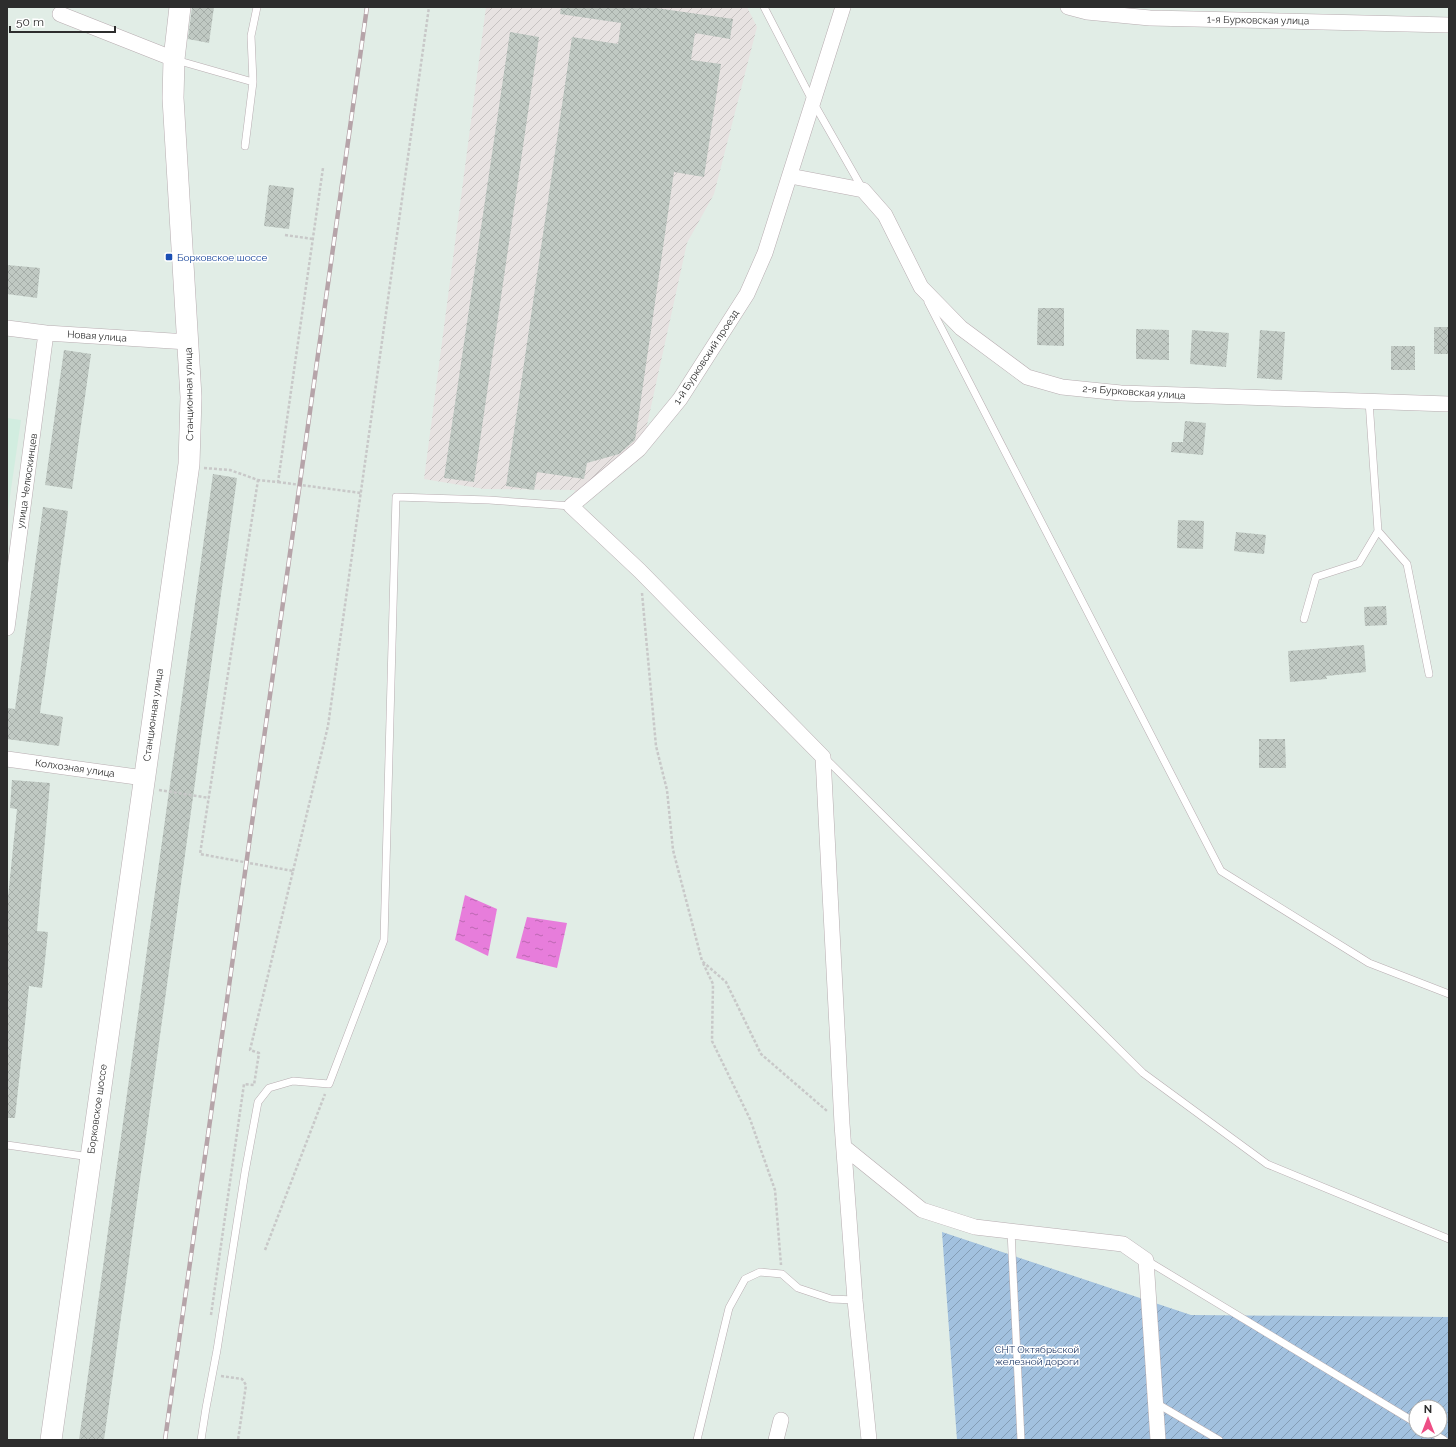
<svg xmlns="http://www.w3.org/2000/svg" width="1456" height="1447" font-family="Raleway,sans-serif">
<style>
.industrial{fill:url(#industrial-furrows)}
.education{fill:#d2ede0}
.garden{fill:url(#garden-furrows);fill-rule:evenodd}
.water{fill:url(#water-ripples)}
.building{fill:url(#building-cross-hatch)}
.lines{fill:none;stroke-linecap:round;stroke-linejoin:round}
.service-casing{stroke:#b8adb1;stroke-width:8}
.minor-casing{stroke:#b8adb1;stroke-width:16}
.secondary-casing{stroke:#b8adb1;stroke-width:22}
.path{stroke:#c8c8c8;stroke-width:2.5;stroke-dasharray:3 2;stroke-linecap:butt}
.service{stroke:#fff;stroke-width:7}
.minor{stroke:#fff;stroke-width:15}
.secondary{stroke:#fff;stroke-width:21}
.rail-casing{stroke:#b6a4a9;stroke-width:4.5}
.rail{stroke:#fff;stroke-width:3;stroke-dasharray:9;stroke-linecap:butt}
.transit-dot{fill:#1a4fb4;stroke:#fff;stroke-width:1.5}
.labels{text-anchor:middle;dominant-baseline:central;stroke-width:3;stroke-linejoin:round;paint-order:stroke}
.street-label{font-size:10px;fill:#2d2d2d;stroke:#fff}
.transit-label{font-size:10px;fill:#164399;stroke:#fff;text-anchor:start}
.park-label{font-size:10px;fill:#213a67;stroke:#fff}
</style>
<defs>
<pattern id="industrial-furrows" width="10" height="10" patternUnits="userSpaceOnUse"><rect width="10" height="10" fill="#e7e2e1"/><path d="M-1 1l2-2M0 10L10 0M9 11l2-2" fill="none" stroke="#c6c2c1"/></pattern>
<pattern id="garden-furrows" width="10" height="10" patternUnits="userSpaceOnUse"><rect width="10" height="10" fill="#a2c1df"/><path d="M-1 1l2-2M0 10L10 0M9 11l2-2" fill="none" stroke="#849db5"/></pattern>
<pattern id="water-ripples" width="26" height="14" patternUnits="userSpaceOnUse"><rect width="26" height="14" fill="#e77ddb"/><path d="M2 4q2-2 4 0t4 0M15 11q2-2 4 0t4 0" fill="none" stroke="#bc67b2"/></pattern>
<pattern id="building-cross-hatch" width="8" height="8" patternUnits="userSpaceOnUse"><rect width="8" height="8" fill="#c0c9c3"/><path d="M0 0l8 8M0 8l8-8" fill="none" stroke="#a5ada8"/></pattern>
</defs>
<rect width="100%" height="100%" fill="#e1ede6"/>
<!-- industrial -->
<path class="industrial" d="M 486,7 L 747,7 L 757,27 L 714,194 L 687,243 L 643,443 L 571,506 L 575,490 L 484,489 L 424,479 Z"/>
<!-- education -->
<path class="education" d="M 7,418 L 21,420 L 7,517 Z"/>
<!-- garden -->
<path class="garden" d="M 942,1232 L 1191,1315 L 1449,1317 L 1449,1440 L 957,1440 ZM 1416,1407 L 1440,1407 L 1440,1431 L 1416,1431 Z"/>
<!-- water -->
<path class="water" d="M 465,895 L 497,909 L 488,956 L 455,940 Z
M 527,917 L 567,923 L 557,968 L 516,958 Z"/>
<!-- building -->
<path class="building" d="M 192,7 L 214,7 L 209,43 L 188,39 Z
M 561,7 L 649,7 L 733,19 L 730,39 L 695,33 L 691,60 L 721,64 L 704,177 L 674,172 L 635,440 L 619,454 L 587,463 L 584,479 L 537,472 L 534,490 L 506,486 L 572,37 L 618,44 L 621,23 L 560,14 Z
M 510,32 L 539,37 L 474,482 L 444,478 Z
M 269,185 L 294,188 L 289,229 L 264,226 Z
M 7,265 L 40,268 L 37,298 L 7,294 Z
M 1038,308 L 1064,308 L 1064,346 L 1037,345 Z
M 1434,327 L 1449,327 L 1449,354 L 1434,354 Z
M 1136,329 L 1169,330 L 1169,360 L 1136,359 Z
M 1192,330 L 1229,333 L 1226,367 L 1190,364 Z
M 1260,330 L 1285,332 L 1282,380 L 1257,378 Z
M 1391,346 L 1415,346 L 1415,370 L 1391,370 Z
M 64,350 L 91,354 L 72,489 L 45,485 Z
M 1185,421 L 1206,423 L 1203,455 L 1171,452 L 1172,442 L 1183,442 Z
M 213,474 L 237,478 L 193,797 L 104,1440 L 79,1440 Z
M 43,507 L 68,511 L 40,713 L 63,717 L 59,746 L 7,739 L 7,708 L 15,709 Z
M 1178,520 L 1204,521 L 1203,549 L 1177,548 Z
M 1236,532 L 1266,535 L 1264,554 L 1234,551 Z
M 1386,606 L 1387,625 L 1365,626 L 1364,607 Z
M 1364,645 L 1366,672 L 1326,676 L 1327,679 L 1290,682 L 1288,651 Z
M 1259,739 L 1285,739 L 1286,768 L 1259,768 Z
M 12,780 L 50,783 L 37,931 L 48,932 L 42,988 L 29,986 L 15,1118 L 7,1118 L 7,907 L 17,809 L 10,808 Z"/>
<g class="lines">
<defs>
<path id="service" d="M 764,7 L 813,102 L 862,188
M 176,60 L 253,82
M 245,146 L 253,82 L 251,36 L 257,7
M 928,302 L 1221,871 L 1369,963 L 1449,994
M 1369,401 L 1378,531 L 1407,564 L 1429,674
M 1304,619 L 1316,577 L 1359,563 L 1378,531
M 825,758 L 1143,1073 L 1267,1164 L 1449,1239
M 7,1145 L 90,1157
M 1011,1231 L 1021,1440
M 1146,1260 L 1416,1423
M 1156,1403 L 1219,1440
M 1429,1431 L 1444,1440
M 201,1440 L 206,1408 L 217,1350 L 245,1172 L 258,1102 L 269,1088 L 293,1081 L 329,1084 L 384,940 L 396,497 L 489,500 L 571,506
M 697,1440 L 729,1308 L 745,1279 L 760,1272 L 782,1274 L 798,1288 L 831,1299 L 855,1300"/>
<path id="minor" d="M 843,7 L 765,253 L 747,294 L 680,399 L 639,449 L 571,506 L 640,571 L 823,757 L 842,1124 L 855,1300 L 869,1440
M 1068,7 L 1087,12 L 1150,18 L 1449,25
M 60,14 L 174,59
M 790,176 L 863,190 L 885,215 L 921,287 L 961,328 L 1027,377 L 1062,387 L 1121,393 L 1449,404
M 7,328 L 46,333 L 188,342
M 7,628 L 46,333
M 7,759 L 144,778
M 844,1147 L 922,1210 L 975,1227 L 1123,1244 L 1146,1260 L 1158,1440
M 776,1440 L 781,1420"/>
<path id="secondary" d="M 51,1440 L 189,464 L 191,397 L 173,98 L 174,59 L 180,7"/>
</defs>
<!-- service casing -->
<use href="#service" class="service-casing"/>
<!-- minor casing -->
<use href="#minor" class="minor-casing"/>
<!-- secondary casing -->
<use href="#secondary" class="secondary-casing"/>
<!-- path -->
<path class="path" d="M 285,235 L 313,239
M 204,468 L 230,470 L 258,480 L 278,482 L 323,168
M 278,482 L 361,493
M 642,593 L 656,746 L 667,790 L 673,850 L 702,961 L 726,982 L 761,1054 L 827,1111
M 159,790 L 209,798
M 293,871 L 328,726 L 429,7
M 703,963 L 713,984 L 712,1041 L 750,1119 L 775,1190 L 781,1265
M 265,1250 L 325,1094
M 211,1315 L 244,1084 L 254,1085 L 259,1053 L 250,1050 L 293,871 L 200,854 L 258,480
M 221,1376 L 242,1379 L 246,1385 L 238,1440"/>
<!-- service -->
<use href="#service" class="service"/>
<!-- minor -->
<use href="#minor" class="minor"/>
<!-- secondary -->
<use href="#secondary" class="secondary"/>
<defs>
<path id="rail" d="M 165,1440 L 367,7"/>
</defs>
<!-- rail casing -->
<use href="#rail" class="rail-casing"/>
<!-- rail -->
<use href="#rail" class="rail"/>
</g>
<!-- markers -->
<rect class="transit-dot" x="165" y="253" width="8" height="8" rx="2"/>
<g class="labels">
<!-- street labels -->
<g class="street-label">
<text transform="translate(1258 20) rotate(1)">1-я Бурковская улица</text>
<text transform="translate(97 336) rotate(4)">Новая улица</text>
<text transform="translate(706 357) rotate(-57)">1-й Бурковский проезд</text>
<text transform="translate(1134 392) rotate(4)">2-я Бурковская улица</text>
<text transform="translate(189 394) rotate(-91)">Станционная улица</text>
<text transform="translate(27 481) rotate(-82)">улица Челюскинцев</text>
<text transform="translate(153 715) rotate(-82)">Станционная улица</text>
<text transform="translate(75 768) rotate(8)">Колхозная улица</text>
<text transform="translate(97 1109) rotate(-82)">Борковское шоссе</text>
</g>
<!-- transit labels -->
<g class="transit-label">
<text x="177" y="257">Борковское шоссе</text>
</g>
<!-- park labels -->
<g class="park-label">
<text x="1037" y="1349">СНТ Октябрьской<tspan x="1037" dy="12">железной дороги</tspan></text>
</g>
</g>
<!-- border -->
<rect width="1456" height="1447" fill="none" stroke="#2d2d2d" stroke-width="16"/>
<!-- north arrow -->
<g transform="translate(1428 1419)"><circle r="19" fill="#ffffff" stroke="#ababab"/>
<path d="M0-3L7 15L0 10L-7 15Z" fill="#ed4e85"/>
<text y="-6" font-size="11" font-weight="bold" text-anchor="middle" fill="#2d2d2d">N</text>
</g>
<!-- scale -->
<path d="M10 26v6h105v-6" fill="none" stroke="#2d2d2d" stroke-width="2"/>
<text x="16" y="26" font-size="12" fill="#2d2d2d" stroke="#ffffff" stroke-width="3" paint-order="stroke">50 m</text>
</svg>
